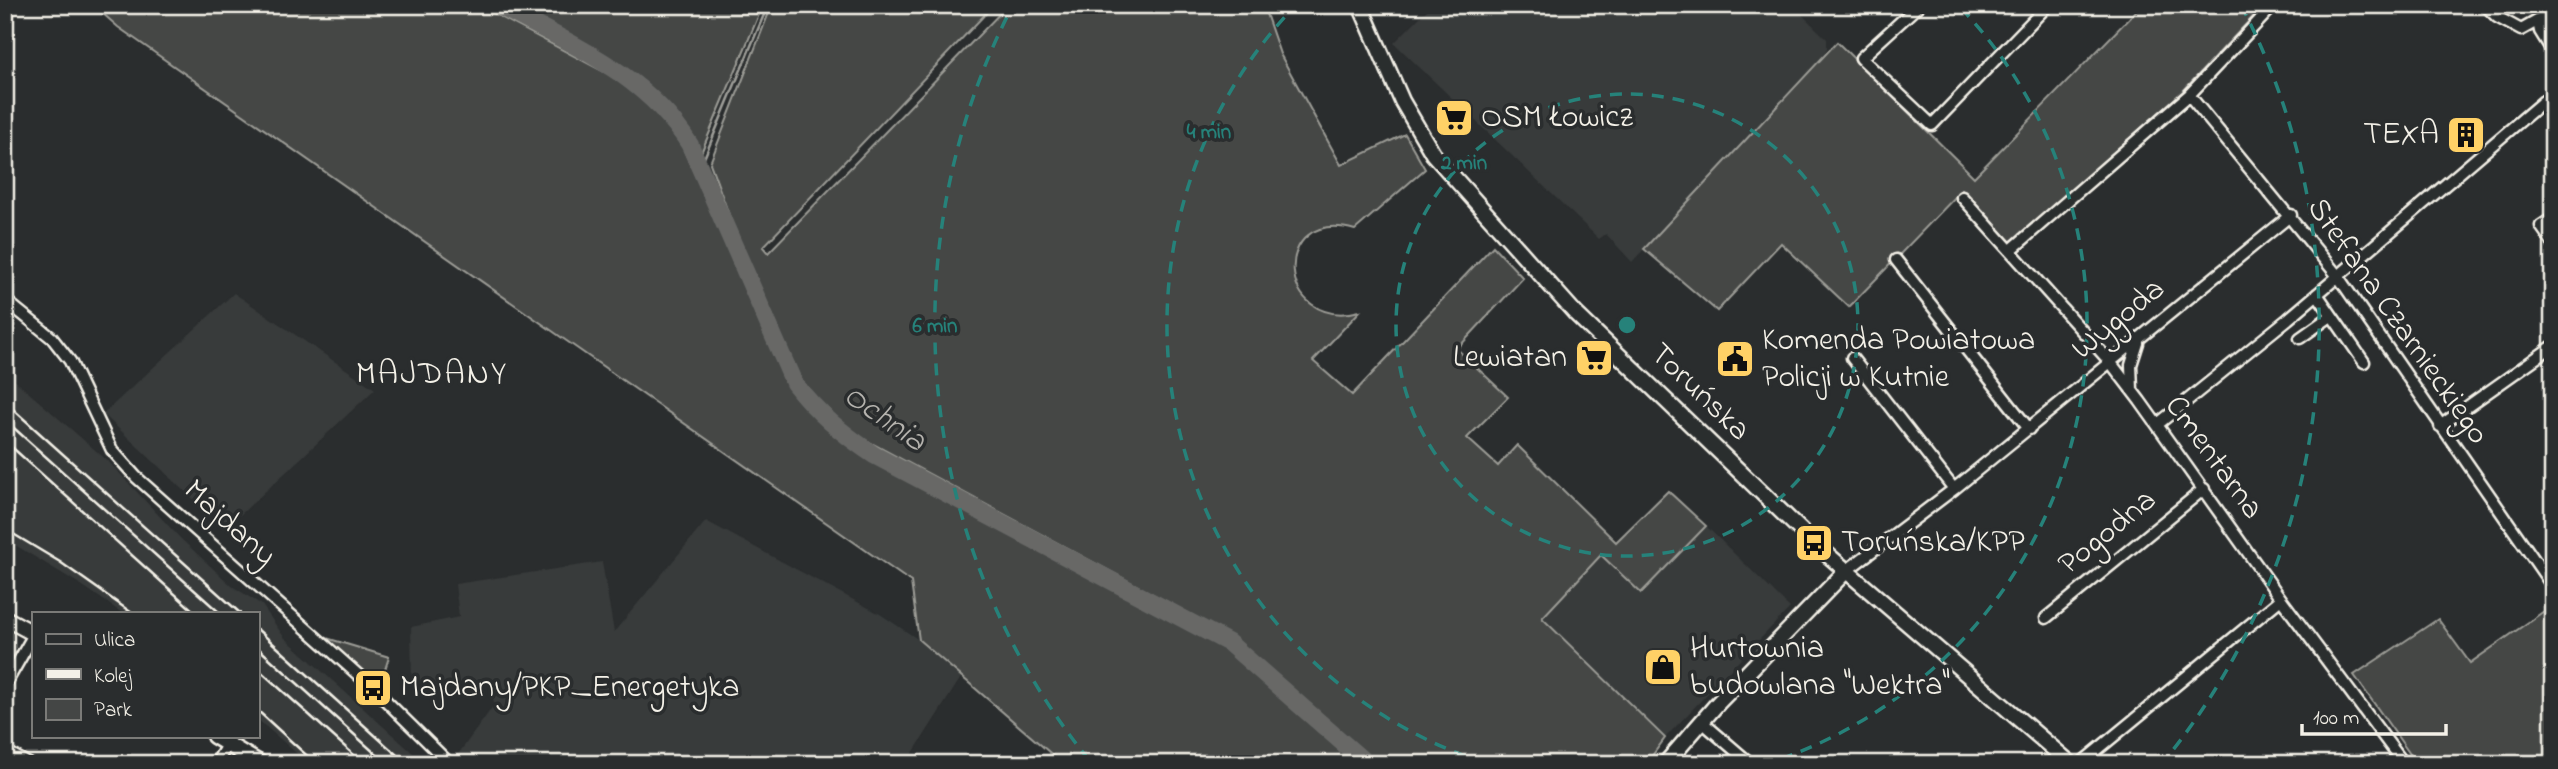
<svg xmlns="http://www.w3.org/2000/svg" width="2558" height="769" font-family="'Indie Flower',sans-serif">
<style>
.built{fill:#373a3a}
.green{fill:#444645;stroke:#9c9c96;stroke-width:2}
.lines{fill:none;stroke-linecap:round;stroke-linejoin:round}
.stream{stroke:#9f9f9a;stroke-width:2.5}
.river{stroke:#676866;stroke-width:18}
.street-casing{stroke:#f4f1e8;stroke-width:15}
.secondary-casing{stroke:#f4f1e8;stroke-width:19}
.street{stroke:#2a2d2e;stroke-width:10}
.secondary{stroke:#2a2d2e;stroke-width:14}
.rail{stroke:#f4f1e8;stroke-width:2.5}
.ring{fill:none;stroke:#26827a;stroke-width:3.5;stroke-dasharray:12 9}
.labels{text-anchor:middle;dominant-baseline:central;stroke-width:7;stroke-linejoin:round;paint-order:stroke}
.poi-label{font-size:32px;fill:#f4f1e8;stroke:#2a2d2e;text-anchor:start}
.street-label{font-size:32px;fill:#f4f1e8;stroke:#2a2d2e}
.neighbourhood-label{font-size:33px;letter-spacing:2px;fill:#f4f1e8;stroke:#2a2d2e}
.water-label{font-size:33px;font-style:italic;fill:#b5b3ae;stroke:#2a2d2e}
.centre{fill:#26827a;stroke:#2a2d2e;stroke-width:3.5}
.ring-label{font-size:21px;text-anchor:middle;font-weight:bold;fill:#26827a;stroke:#2a2d2e;stroke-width:7;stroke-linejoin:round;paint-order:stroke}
</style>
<rect width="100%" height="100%" fill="#2a2d2e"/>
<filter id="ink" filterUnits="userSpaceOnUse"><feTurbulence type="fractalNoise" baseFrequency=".0143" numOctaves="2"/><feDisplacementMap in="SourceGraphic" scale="14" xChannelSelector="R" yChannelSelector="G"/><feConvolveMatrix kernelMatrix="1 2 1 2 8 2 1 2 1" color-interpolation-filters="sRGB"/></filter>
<g filter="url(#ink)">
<!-- built -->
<path class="built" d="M 1432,5 L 1792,5 L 1827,39 L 1827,49 L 1821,59 L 1632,262 L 1606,234 L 1599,239 L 1394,43 Z
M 234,293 L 375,389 L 225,529 L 103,414 Z
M 5,372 L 109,462 L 180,538 L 232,586 L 262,605 L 284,637 L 425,764 L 309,764 L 257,719 L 257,613 L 122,613 L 83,586 L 5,539 Z
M 706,521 L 880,614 L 919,640 L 962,676 L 906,764 L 465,764 L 456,757 L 494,705 L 491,683 L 412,684 L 411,627 L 459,617 L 455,584 L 602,562 L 614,632 Z
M 1706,526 L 1790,608 L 1665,738 L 1542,618 L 1601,555 L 1641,593 Z"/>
<!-- green -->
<path class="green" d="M 93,5 L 478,5 L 612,76 L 655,109 L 682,146 L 783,370 L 805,407 L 840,439 L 876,462 L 1129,594 L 1223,647 L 1357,764 L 1063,764 L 919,640 L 911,582 L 118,27 Z
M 510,5 L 763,5 L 701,153 L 679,119 L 647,85 L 606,57 Z
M 772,5 L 994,5 L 763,247 L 768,253 L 1008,5 L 1263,5 L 1280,54 L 1341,165 L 1405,134 L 1425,169 L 1355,230 C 1269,206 1276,333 1360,311 L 1313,361 L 1352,395 L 1493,246 L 1523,278 L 1457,349 L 1508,397 L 1467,438 L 1498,466 L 1517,445 L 1616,542 L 1668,491 L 1706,526 L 1641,593 L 1601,555 L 1542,618 L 1665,738 L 1646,764 L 1375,764 L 1222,631 L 845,429 L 806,390 L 796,371 L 772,314 L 753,280 L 710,163 Z
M 2142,5 L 2264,5 L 2182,92 L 2012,243 L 1962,190 L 1849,307 L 1781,243 L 1717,311 L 1644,249 L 1837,42 L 1974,177 Z
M 2547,609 L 2553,616 L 2553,764 L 2417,764 L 2354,675 L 2438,619 L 2470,663 Z
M 323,637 L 389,657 L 380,685 L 378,686 Z"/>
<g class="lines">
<!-- stream -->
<path class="stream" d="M 700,168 L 768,5"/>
<!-- river -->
<path class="river" d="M 498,5 C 570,44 645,73 690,145 L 794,383 C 817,413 843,434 874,455 L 1229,643 L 1367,764"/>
<defs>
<path id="street" d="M 1919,5 L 1861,58 L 1932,125 L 2048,5
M 2485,5 L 2497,17 L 2521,30 L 2553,12
M 2538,22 L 2540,31 L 2553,52
M 2189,95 L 2337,275 L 2553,587
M 1962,197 L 2111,363 L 2140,401 L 2281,599 L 2404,764
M 2553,218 L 2541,226 L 2553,243
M 2011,250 L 2189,95 L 2274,5
M 1896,260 L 2029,429
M 2317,294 L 2364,362
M 5,300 L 52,338 L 70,361 L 112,450 L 136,477 L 373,688 L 450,764
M 2300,338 L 2331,316
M 1852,358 L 1954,489
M 2132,390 L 2131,365 L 2138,343
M 2158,424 L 2288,319 L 2553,93
M 2440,426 L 2553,346
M 1846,571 L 1954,489 L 2291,215
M 2046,618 L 2204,489
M 5,685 L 33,636
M 1701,721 L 1751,764
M 5,751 L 29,764
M 216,764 L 228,743
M 2080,764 L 2281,599"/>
<path id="secondary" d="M 1360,5 L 1402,101 L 1433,154 L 1576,314 L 1814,543 L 2071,764
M 5,618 L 33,633
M 214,736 L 261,764
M 1665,764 L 1718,703 L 1846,571"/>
</defs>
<!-- street casing -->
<use href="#street" class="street-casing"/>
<!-- secondary casing -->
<use href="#secondary" class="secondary-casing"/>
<!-- street -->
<use href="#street" class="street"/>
<!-- secondary -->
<use href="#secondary" class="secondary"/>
<!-- rail -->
<path class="rail" d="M 5,402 L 240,613
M 5,420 L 220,613
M 5,441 L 196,613
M 5,529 L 60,562 L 132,613
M 257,629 L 407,764
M 257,647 L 387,764
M 257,668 L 364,764
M 257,710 L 316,764"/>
</g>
</g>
<!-- distance rings -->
<g class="ring">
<circle cx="1627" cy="325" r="231"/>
<path d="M1485 763A461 461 0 0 1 1293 8M1961 8A461 461 0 0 1 1769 763"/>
<path d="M1089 760A692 692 0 0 1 1013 5M2241 5A692 692 0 0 1 2165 760"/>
</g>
<!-- icons -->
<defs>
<symbol id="supermarket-square" viewBox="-11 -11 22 22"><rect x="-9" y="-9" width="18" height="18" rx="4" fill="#ffd166" stroke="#2a2d2e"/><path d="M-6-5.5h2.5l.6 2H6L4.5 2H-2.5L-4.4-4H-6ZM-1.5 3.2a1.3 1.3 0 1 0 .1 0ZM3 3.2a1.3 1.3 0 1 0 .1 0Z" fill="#111"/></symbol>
<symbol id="building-square" viewBox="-11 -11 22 22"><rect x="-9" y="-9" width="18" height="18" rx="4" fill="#ffd166" stroke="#2a2d2e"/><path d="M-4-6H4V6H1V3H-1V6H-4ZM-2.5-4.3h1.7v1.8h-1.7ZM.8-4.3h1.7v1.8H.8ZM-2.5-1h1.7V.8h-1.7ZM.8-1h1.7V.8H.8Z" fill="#111"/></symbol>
<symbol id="civic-square" viewBox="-11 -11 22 22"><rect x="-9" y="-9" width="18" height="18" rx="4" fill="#ffd166" stroke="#2a2d2e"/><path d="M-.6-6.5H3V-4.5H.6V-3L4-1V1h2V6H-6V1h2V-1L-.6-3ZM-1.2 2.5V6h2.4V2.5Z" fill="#111"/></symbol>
<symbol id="bus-square" viewBox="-11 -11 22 22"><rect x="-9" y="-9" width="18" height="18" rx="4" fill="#ffd166" stroke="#2a2d2e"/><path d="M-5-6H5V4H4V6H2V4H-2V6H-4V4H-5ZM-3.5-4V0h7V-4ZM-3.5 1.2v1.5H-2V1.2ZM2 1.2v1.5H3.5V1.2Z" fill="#111"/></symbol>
<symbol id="shop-square" viewBox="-11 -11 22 22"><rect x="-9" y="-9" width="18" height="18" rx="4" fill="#ffd166" stroke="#2a2d2e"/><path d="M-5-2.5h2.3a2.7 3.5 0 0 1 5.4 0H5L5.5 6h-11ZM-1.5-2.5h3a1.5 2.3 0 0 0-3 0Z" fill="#111"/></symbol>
</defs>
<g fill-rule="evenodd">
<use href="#supermarket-square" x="1432" y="96" width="44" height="44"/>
<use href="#building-square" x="2444" y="113" width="44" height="44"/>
<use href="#supermarket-square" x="1572" y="336" width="44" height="44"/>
<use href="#civic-square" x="1713" y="337" width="44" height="44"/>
<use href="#bus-square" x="1792" y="521" width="44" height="44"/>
<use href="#shop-square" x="1641" y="645" width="44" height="44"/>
<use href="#bus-square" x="351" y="666" width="44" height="44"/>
</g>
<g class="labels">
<!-- poi labels -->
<g class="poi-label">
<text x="1481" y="118">OSM Łowicz</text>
<text x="2439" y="135" text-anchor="end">TEXA</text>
<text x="1762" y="341">Komenda Powiatowa<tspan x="1762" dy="37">Policji w Kutnie</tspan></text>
<text x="1567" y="358" text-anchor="end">Lewiatan</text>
<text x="1841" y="543">Toruńska/KPP</text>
<text x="1690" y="649">Hurtownia<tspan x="1690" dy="37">budowlana "Wektra"</tspan></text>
<text x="400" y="688">Majdany/PKP_Energetyka</text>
</g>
<!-- street labels -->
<g class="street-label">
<text transform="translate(2119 320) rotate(-39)">Wygoda</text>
<text transform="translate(2397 322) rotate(55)">Stefana Czarnieckiego</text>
<text transform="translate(1699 393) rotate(44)">Toruńska</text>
<text transform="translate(2213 458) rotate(54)">Cmentarna</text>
<text transform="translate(229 524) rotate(42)">Majdany</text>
<text transform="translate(2108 533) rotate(-39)">Pogodna</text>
</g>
<!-- neighbourhood labels -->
<g class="neighbourhood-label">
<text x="432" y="375">MAJDANY</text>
</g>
<!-- water labels -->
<g class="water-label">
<text transform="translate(884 419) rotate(35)">Ochnia</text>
</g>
</g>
<circle cx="1627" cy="325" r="10" class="centre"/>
<g class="ring-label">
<text x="1209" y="138">4 min</text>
<text x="1464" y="169">2 min</text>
<text x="935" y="332">6 min</text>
</g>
<!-- margin -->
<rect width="2558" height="769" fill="none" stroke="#2a2d2e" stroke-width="28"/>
<rect x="14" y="14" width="2530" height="741" fill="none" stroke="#f4f1e8" stroke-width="2.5" filter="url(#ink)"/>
<!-- legend -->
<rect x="32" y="612" width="228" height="126" fill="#2a2d2e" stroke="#7b7b78" stroke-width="2"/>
<rect x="46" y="634" width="35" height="10" fill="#2a2d2e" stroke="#7b7b78" stroke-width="2"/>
<text x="94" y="646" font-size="21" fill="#f4f1e8">Ulica</text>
<rect x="46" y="669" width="35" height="10" fill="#f4f1e8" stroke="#7b7b78" stroke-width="2"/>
<text x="94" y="682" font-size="21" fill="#f4f1e8">Kolej</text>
<rect x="46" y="699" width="35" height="21" fill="#444645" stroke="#7b7b78" stroke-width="2"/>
<text x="94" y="716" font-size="21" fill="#f4f1e8">Park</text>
<!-- scale -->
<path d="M2302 724v10h144v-10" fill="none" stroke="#f4f1e8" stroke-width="3.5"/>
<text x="2313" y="724" font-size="21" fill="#f4f1e8" stroke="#2a2d2e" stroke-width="5" paint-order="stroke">100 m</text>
</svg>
